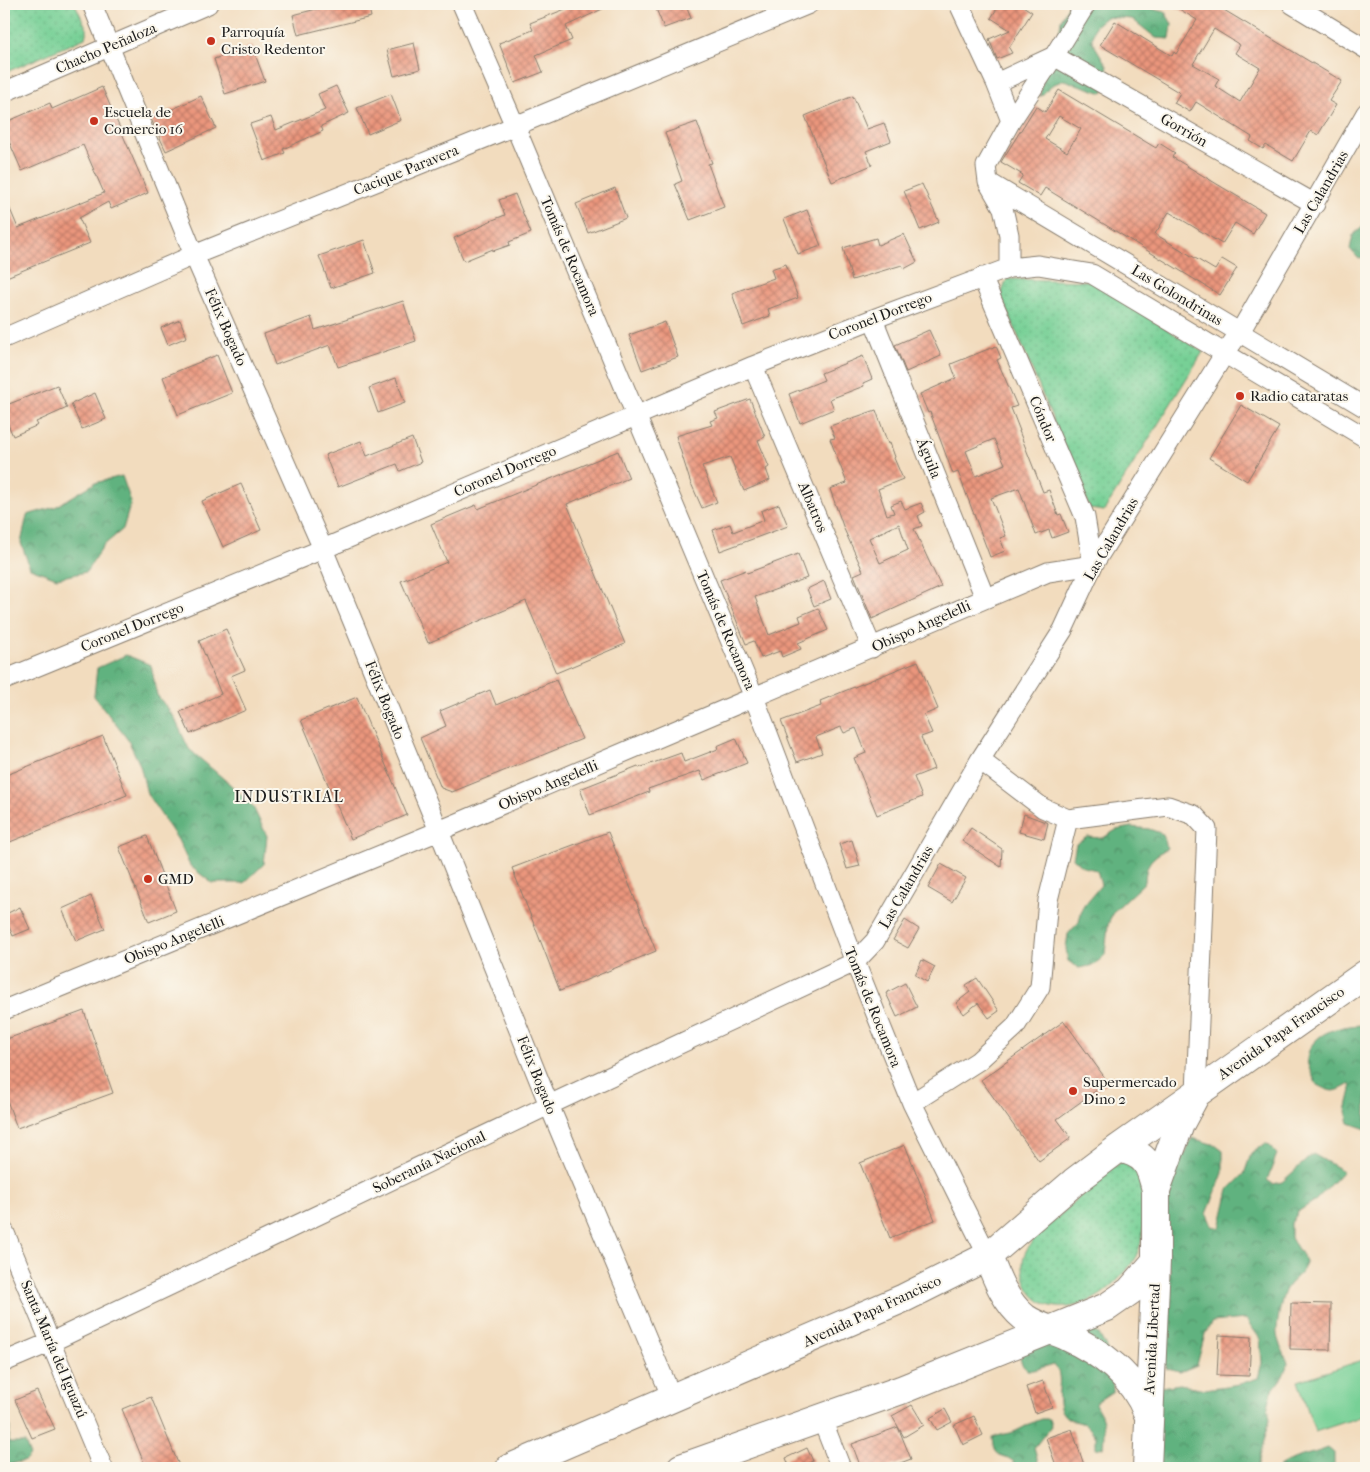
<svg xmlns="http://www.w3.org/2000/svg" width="1370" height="1472" font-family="'IM FELL French Canon',serif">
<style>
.grass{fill:#77d096;stroke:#4a7659}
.forest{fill:url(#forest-crowns);stroke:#3e674e}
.park{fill:url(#park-dots);stroke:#4a7659}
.building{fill:url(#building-cross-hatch);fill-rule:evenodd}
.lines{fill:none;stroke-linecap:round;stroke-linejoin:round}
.street-casing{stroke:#877c6d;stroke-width:21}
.secondary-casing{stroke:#877c6d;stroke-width:30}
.street{stroke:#fff;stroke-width:19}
.secondary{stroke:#fff;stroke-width:28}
.poi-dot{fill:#c8321e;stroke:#fbf7ec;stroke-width:2}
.labels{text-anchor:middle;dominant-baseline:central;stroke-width:4;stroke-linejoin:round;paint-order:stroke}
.poi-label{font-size:15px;fill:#1c1c1c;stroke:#fbf7ec;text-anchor:start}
.street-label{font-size:15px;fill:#1c1c1c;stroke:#fbf7ec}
.neighbourhood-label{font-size:16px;letter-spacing:1px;fill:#1c1c1c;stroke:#fbf7ec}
</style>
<defs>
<pattern id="forest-crowns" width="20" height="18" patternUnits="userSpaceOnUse" patternTransform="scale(1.25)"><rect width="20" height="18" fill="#61b27f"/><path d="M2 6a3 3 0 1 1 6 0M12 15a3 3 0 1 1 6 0" fill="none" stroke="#4f9067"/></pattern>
<pattern id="park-dots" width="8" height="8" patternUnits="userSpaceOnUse" patternTransform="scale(1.25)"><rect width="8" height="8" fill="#77d096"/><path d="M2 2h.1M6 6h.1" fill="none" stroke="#66b281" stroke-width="1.8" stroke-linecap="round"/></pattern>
<pattern id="building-cross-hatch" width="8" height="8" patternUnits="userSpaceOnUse" patternTransform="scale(1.25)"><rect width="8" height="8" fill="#eb967d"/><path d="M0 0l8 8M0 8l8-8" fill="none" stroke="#be7a66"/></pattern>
</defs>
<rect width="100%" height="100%" fill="#fbf7ec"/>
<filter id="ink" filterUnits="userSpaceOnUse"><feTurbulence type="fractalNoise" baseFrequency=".02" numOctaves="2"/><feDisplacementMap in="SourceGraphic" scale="10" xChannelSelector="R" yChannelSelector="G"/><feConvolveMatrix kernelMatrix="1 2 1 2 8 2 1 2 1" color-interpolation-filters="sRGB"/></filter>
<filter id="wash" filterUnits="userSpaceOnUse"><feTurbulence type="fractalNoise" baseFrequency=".0096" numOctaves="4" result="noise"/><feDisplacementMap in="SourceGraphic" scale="20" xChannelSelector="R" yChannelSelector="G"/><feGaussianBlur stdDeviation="1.12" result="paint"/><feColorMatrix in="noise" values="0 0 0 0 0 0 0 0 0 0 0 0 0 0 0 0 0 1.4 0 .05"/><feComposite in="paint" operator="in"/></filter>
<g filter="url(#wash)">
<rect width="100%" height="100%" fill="#f2dcbe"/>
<!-- grass -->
<path class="grass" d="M 1366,1359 L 1366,1415 L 1315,1432 L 1298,1381 Z"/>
<!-- forest -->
<path class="forest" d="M 1069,4 L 1132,4 L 1165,12 L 1172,24 L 1170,39 L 1156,38 L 1132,19 L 1106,17 L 1095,26 L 1092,41 L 1107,66 L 1110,81 L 1103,93 L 1064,80 L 1052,85 L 1040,97 L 1041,86 L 1059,35 L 1061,20 Z
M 1366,224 L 1366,256 L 1359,259 L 1350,249 L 1353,235 Z
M 122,476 L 131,502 L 123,529 L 103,546 L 86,572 L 57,578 L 30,568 L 21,543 L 27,515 L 55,507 L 95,483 Z
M 126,655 L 151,665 L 157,695 L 174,717 L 189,749 L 232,786 L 253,807 L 267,836 L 264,864 L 244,883 L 212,883 L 190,866 L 178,840 L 147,794 L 140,765 L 128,740 L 94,696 L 97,668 Z
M 1131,827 L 1149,829 L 1163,834 L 1167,848 C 1151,859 1146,862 1145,882 L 1113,912 L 1108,925 L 1105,955 L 1094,965 L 1079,968 L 1068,961 L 1066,948 L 1068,934 L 1079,922 L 1082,908 L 1101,885 L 1097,870 L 1083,867 L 1073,858 L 1076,844 L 1087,837 L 1103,838 L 1116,830 Z
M 1366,1025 L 1366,1129 L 1349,1123 L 1346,1111 L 1351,1090 L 1350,1084 C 1334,1093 1333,1093 1317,1085 C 1314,1078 1307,1067 1307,1059 C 1310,1031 1343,1025 1366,1025 Z
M 1192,1138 L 1215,1145 L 1223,1151 L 1223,1173 L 1207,1214 L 1212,1226 L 1220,1228 L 1229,1189 L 1244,1174 L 1251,1154 L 1266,1143 L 1277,1154 L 1267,1180 L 1273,1184 L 1282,1182 L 1313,1154 L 1343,1171 L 1316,1200 L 1299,1211 L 1291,1223 L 1291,1238 L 1306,1262 C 1303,1276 1293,1277 1286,1289 C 1282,1295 1276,1326 1277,1334 C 1278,1344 1285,1353 1288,1363 L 1283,1376 L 1272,1391 L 1268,1406 L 1270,1419 L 1257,1468 L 1151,1468 L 1161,1387 L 1180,1384 L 1205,1389 L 1240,1384 L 1258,1378 L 1262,1363 L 1260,1339 L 1246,1319 L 1212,1322 L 1205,1334 L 1197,1365 L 1180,1372 L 1167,1369 L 1155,1342 L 1158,1306 L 1168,1295 L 1170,1269 L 1157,1249 L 1165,1210 L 1171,1192 L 1170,1172 L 1174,1162 L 1186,1153 Z
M 1092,1329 C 1109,1339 1113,1373 1113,1391 L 1095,1403 C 1097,1409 1101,1413 1102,1418 C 1105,1427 1104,1437 1103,1447 L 1096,1449 L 1096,1436 C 1092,1432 1089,1427 1085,1424 C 1076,1418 1069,1423 1062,1412 C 1053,1397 1066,1379 1054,1364 L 1034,1370 L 1027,1370 L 1022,1365 L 1020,1358 L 1025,1351 L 1077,1331 Z
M 1041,1419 L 1049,1419 L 1051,1426 L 1034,1448 L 1038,1462 L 1030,1468 L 1011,1468 L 1014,1462 C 1001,1451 996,1462 993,1438 C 1001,1433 1008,1435 1016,1431 C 1025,1427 1031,1422 1041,1419 Z
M 9,1422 C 11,1430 9,1435 9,1443 L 25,1443 L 30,1456 L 25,1461 L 4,1465 L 4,1425 Z
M 1328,1448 L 1334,1453 L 1334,1465 L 1332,1468 L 1313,1468 L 1308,1467 L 1307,1468 L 1278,1468 C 1294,1455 1309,1456 1328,1448 Z"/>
<!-- park -->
<path class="park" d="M 4,4 L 75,4 L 87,29 L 85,38 L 4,73 Z
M 1007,279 L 1090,281 L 1203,352 L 1104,511 L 1090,509 L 1001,295 Z
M 1126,1160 C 1129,1163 1135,1167 1137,1170 C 1141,1178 1143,1207 1143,1216 C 1143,1230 1143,1243 1136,1256 C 1129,1270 1115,1284 1103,1293 C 1075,1313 1032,1316 1024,1275 C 1021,1258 1024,1253 1033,1240 L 1111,1168 Z"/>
<g id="blocks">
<!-- building -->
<path class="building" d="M 336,4 L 368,4 L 371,17 L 298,35 L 293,15 Z
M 578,4 L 613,4 L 566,26 L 572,40 L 536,55 L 543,72 L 515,83 L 499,43 L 533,30 L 530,23 Z
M 654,4 L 685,4 L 691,18 L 664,28 Z
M 1000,4 L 1020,4 L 1032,12 L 1009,48 L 1012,53 L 997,59 L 989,39 L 1010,30 L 991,18 Z
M 1171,4 L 1214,4 L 1342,81 L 1329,101 L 1336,105 L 1318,135 L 1311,131 L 1293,161 L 1266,145 L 1263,149 L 1250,141 L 1252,137 L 1196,102 L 1190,112 L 1174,103 L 1180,93 L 1100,45 L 1115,21 L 1172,56 L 1174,52 L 1176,54 L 1197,20 ZM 1214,29 L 1240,45 L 1235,53 L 1260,68 L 1240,102 L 1215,86 L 1219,79 L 1193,64 Z
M 414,43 L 420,69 L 394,76 L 387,50 Z
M 252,46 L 265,81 L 225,94 L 214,59 Z
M 336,86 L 349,113 L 321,126 L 323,131 L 283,149 L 285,153 L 264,161 L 250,124 L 271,117 L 276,130 L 325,110 L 318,94 Z
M 102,87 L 148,193 L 111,209 L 108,202 L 79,218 L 90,243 L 4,278 L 4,195 L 18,228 L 104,193 L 83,145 L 22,171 L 4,130 L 4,123 L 50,103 L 52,109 Z
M 1059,90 L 1156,148 L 1159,143 L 1175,153 L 1172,157 L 1265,213 L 1253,234 L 1235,223 L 1222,244 L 1169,212 L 1155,234 L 1215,270 L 1222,259 L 1237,268 L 1220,295 L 1045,188 L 1040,196 L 1018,183 L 1023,175 L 1001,162 L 1036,106 L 1045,112 ZM 1059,116 L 1081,129 L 1067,152 L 1045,139 Z
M 391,94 L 401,120 L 368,134 L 357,108 Z
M 201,96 L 216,128 L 166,151 L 151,119 Z
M 853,96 L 867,129 L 884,123 L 891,141 L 866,151 L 872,165 L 832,182 L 805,116 Z
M 697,122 L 712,163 L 708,164 L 724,207 L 690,220 L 675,184 L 682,181 L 665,133 Z
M 922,184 L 939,222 L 920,230 L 904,191 Z
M 615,188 L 626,218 L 588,233 L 576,204 Z
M 515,194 L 531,233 L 509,242 L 510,245 L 493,251 L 493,249 L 464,261 L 454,238 L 484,225 L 483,224 L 505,215 L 499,200 Z
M 807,210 L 821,246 L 798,254 L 784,219 Z
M 904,234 L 917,262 L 904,269 L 902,265 L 852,280 L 843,248 L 876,238 L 878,245 Z
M 364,240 L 375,273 L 331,288 L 319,256 Z
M 786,264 L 798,298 L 768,309 L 770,316 L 743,326 L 732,293 L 774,278 L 771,269 Z
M 403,301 L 416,341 L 338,367 L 330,345 L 275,365 L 264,334 L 311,317 L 315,330 Z
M 180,320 L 187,337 L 168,345 L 161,328 Z
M 665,322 L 678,357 L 642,370 L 629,335 Z
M 929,330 L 941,356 L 906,372 L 895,345 Z
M 996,346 L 1001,358 L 997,360 L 1017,406 L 1011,408 L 1020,431 L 1019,431 L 1043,492 L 1049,490 L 1058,515 L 1061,514 L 1068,532 L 1052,538 L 1049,530 L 1036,535 L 1019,488 L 1016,489 L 991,498 L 1006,536 L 1000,538 L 1005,551 L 990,557 L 958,472 L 953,474 L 930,412 L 928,413 L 920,394 L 956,378 L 951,364 ZM 994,439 L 1005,464 L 976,476 L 966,451 Z
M 217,355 L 232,393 L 178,415 L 163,377 Z
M 863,356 L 872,379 L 863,383 L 864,386 L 830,399 L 834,409 L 800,423 L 789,394 L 824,380 L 821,373 Z
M 396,378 L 405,403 L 378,413 L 369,388 Z
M 57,385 L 67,408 L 36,422 L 38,425 L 13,436 L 4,415 L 4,406 Z
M 95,393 L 106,419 L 82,429 L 71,404 Z
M 750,399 L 765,437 L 758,440 L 769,467 L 766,469 L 770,480 L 744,491 L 730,457 L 702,466 L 717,502 L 702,508 L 690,481 L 676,436 L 712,425 L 710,421 L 718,418 L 715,412 Z
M 1241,405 L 1279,427 L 1247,481 L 1209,458 Z
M 876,410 L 888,444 L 890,443 L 895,457 L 894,458 L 903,479 L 878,489 L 887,515 L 894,513 L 891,505 L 901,501 L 905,509 L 921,503 L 925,512 L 918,516 L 922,526 L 914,529 L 941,587 L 872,619 L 854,575 L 863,571 L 844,529 L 830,489 L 847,483 L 830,439 L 835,438 L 830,426 ZM 899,524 L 908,550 L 880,563 L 869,538 Z
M 412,438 L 421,462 L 400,471 L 397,464 L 338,487 L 325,455 L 361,441 L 367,456 Z
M 618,451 L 629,478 L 567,504 L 625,644 L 556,673 L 526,601 L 428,643 L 401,581 L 447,562 L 431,524 L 476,505 L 478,509 Z
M 241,484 L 261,530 L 223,547 L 202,501 Z
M 779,504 L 788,526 L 720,551 L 713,530 L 730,524 L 733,532 L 764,520 L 761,511 Z
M 798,554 L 807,578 L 755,597 L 769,635 L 801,622 L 799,616 L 818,608 L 828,630 L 798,643 L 801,649 L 782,657 L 780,651 L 761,658 L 754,641 L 746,644 L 720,580 L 746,570 L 747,573 Z
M 824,581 L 831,599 L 814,606 L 807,589 Z
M 226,629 L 245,670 L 231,676 L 246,710 L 190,734 L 180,712 L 221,694 L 199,641 Z
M 918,661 L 938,709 L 924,715 L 932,733 L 921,737 L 934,769 L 914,777 L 922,797 L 877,815 L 854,758 L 866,753 L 856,728 L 844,733 L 841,727 L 816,737 L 822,753 L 797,762 L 781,721 L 821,706 L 820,701 Z
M 556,680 L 582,739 L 452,792 L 441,788 L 420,738 L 446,726 L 440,711 L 490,690 L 496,705 Z
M 357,697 L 407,815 L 351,839 L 301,720 Z
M 103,736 L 127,795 L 10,842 L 4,828 L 4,776 Z
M 736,738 L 747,763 L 704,780 L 700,771 L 648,789 L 649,792 L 590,815 L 580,789 L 638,766 L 639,768 L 681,753 L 684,762 L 718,749 L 717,746 Z
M 1024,814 L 1048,823 L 1044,839 L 1019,832 Z
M 971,828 L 1002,849 L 1001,867 L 962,841 Z
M 608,832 L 656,951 L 560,991 L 512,868 Z
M 147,836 L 176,911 L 149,922 L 119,847 Z
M 852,840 L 860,866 L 847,869 L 839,844 Z
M 941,864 L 966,878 L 952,902 L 928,888 Z
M 91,896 L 105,929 L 76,941 L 62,909 Z
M 20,907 L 30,929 L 13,936 L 4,915 Z
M 905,920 L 919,929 L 908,948 L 893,940 Z
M 922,960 L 935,967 L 927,982 L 915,975 Z
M 977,978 L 999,1011 L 989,1018 L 978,1003 L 964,1014 L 956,1003 L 970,992 L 966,985 Z
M 905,983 L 917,1007 L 897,1017 L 886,993 Z
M 84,1011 L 113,1093 L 17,1128 L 4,1092 L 4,1040 Z
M 1064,1021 L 1108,1082 L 1057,1119 L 1071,1138 L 1039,1161 L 981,1080 Z
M 905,1145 L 935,1220 L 890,1238 L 860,1163 Z
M 1291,1303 L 1331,1304 L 1330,1350 L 1290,1349 Z
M 1219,1335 L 1251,1337 L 1249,1376 L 1217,1375 Z
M 1043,1381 L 1052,1407 L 1035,1413 L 1026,1387 Z
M 37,1391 L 55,1429 L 32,1438 L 15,1400 Z
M 151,1397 L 180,1468 L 146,1468 L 122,1409 Z
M 912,1405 L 924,1425 L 904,1437 L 892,1416 Z
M 945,1409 L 952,1422 L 937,1430 L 930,1418 Z
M 974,1416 L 983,1435 L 963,1445 L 954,1425 Z
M 898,1427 L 911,1459 L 887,1468 L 861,1468 L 852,1444 Z
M 1072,1429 L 1085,1468 L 1057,1468 L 1046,1438 Z
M 807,1448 L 813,1461 L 797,1468 L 790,1468 L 786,1458 Z"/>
</g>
</g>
<g filter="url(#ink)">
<use href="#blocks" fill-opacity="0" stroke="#877c6d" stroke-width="1"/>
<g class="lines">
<defs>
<path id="street" d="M 92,4 L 194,255 L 323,549 L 439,831 L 549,1105 L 672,1398
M 462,4 L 515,126 L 754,697 L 855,962 L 912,1103 L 988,1256
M 959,4 L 996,83 L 1011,121 L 986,166 L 988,182 L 1003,208 L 1009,235 L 1009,268
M 1292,4 L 1366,49
M 996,83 L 1054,56 L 1086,4
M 4,92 L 208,4
M 1011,121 L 1054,56 L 1315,204
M 988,182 L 1366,408
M 873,319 L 985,598
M 4,338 L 194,255 L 515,126 L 809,4
M 753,366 L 872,648
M 4,680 L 323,549 L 753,366 L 873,319 L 1009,268 L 1038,265 L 1092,274 L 1366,438
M 980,760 L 1043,808 L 1068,819 L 1168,806 L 1194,815 L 1207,829 L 1196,1093
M 4,1010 L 439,831 L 1048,572 L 1093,565 L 1085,517 L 982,277
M 912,1103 L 978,1061 L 1015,1027 L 1040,987 L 1048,900 L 1068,819
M 4,1231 L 103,1468
M 4,1362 L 51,1342 L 549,1105 L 855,962 L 875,941 L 980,760 L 1063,630 L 1093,565 L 1225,353 L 1240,332 L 1366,113
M 821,1417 L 841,1468"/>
<path id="secondary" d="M 1119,1148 C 1146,1154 1150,1164 1156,1190
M 988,1256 C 996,1278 1006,1303 1025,1318 C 1036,1326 1052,1330 1064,1335 C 1101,1352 1133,1375 1148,1414
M 510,1468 L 904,1298 L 988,1256 L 1074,1182 L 1119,1148 L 1366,974
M 681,1468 L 901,1390 L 1107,1307 L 1130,1291 L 1156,1261
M 1147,1468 L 1156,1261 L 1156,1190 L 1180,1124 L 1195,1096"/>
</defs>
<!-- street casing -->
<use href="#street" class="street-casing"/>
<!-- secondary casing -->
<use href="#secondary" class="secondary-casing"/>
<!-- street -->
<use href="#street" class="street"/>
<!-- secondary -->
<use href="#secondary" class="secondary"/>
</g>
</g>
<!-- markers -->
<g class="poi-dot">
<circle cx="211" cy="41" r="5"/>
<circle cx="94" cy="121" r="5"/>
<circle cx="1240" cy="396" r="5"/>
<circle cx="148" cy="879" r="5"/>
<circle cx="1073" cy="1091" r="5"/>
</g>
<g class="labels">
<!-- poi labels -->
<g class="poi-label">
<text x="221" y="32">Parroquía<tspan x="221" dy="17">Cristo Redentor</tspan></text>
<text x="104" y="112">Escuela de<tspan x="104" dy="17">Comercio 16</tspan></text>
<text x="1250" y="396">Radio cataratas</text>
<text x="158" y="879">GMD</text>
<text x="1083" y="1082">Supermercado<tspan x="1083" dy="17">Dino 2</tspan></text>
</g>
<!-- street labels -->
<g class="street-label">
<text transform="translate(106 48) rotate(-23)">Chacho Peñaloza</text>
<text transform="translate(1184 130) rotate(30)">Gorrión</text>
<text transform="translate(406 170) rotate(-22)">Cacique Paravera</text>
<text transform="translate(1321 192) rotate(-60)">Las Calandrias</text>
<text transform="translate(570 256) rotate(67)">Tomás de Rocamora</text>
<text transform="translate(1177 295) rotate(31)">Las Golondrinas</text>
<text transform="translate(880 316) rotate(-21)">Coronel Dorrego</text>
<text transform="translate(226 327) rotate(66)">Félix Bogado</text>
<text transform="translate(1043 419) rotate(67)">Cóndor</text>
<text transform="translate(929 458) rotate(68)">Águila</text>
<text transform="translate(505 471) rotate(-23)">Coronel Dorrego</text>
<text transform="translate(813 507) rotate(67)">Albatros</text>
<text transform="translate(1111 539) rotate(-60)">Las Calandrias</text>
<text transform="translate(921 626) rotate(-24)">Obispo Angelelli</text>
<text transform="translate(132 627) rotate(-22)">Coronel Dorrego</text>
<text transform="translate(726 630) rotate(67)">Tomás de Rocamora</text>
<text transform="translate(385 700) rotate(68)">Félix Bogado</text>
<text transform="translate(548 785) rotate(-23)">Obispo Angelelli</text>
<text transform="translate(906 887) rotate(-60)">Las Calandrias</text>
<text transform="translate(174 940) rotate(-22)">Obispo Angelelli</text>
<text transform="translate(873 1007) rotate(68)">Tomás de Rocamora</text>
<text transform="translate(1281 1033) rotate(-35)">Avenida Papa Francisco</text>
<text transform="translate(537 1075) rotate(68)">Félix Bogado</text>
<text transform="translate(429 1162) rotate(-26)">Soberanía Nacional</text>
<text transform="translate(872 1311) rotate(-25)">Avenida Papa Francisco</text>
<text transform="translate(1152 1339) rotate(-87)">Avenida Libertad</text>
<text transform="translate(54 1349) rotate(67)">Santa María del Iguazú</text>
</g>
<!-- neighbourhood labels -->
<g class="neighbourhood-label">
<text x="289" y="796">INDUSTRIAL</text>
</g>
</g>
<!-- margin -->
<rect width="1370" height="1472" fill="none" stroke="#fbf7ec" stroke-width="20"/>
</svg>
